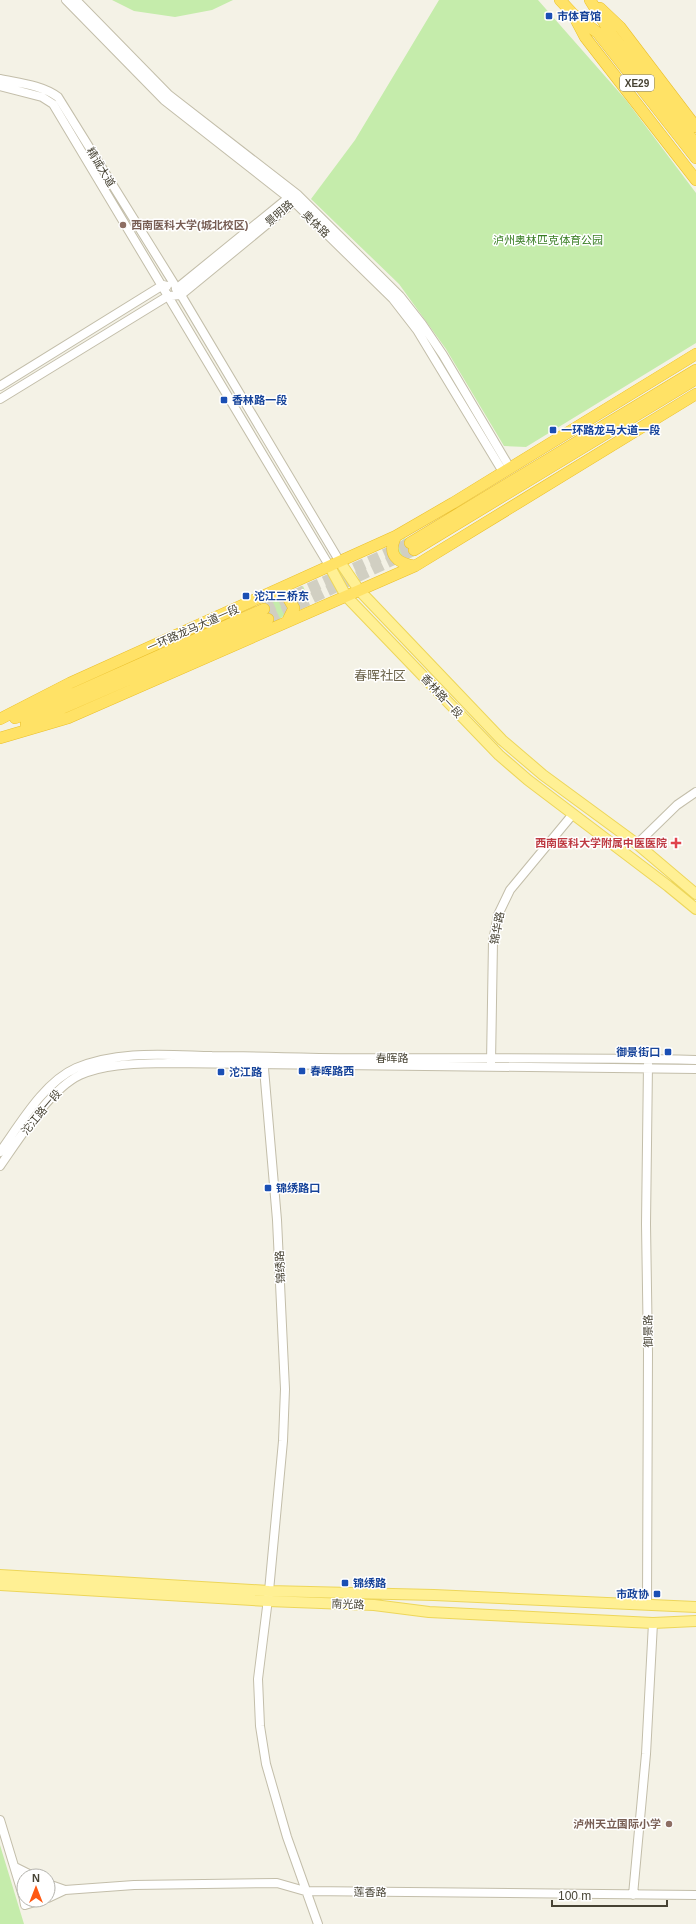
<svg xmlns="http://www.w3.org/2000/svg" width="696" height="1924" font-family="Arial,'Noto Sans SC',sans-serif">
<style>
.green{fill:#c5ecab}
.lines{fill:none;stroke-linecap:round;stroke-linejoin:round}
.highway-tunnel{stroke:#d1cfc2;stroke-width:11;stroke-dasharray:11 5.5;stroke-linecap:butt}
.minor-casing{stroke:#c3beaa;stroke-width:10}
.major-casing{stroke:#edd65a;stroke-width:12}
.highway-casing{stroke:#eabf2a;stroke-width:12}
.minor{stroke:#fff;stroke-width:8}
.major{stroke:#fff094;stroke-width:10}
.highway{stroke:#ffe266;stroke-width:11}
.transit-dot{fill:#1a4fb4;stroke:#fff;stroke-width:1.5}
.education-dot{fill:#8d6e63;stroke:#fff;stroke-width:1.5}
.health-dot{fill:#e0444e;stroke:#fff;stroke-width:1.5}
.labels{text-anchor:middle;dominant-baseline:central;stroke-width:3;stroke-linejoin:round;paint-order:stroke}
.shield{fill:#fff;stroke:#7e7b71;stroke-width:1}
.shield-label{font-size:10px;font-weight:bold;fill:#474334}
.transit-label{font-size:11px;font-weight:bold;fill:#164399;stroke:#fff;text-anchor:start}
.street-label{font-size:11px;fill:#474334;stroke:#fff}
.education-label{font-size:11px;font-weight:bold;fill:#785e54;stroke:#fff;text-anchor:start}
.park-label{font-size:11px;fill:#387e23;stroke:#fff}
.health-label{font-size:11px;font-weight:bold;fill:#be3a42;stroke:#fff;text-anchor:end}
.quarter-label{font-size:13px;fill:#6b634b;stroke:#fff}
</style>
<rect width="100%" height="100%" fill="#f4f2e6"/>
<!-- green -->
<path class="green" d="M 112,0 L 233,0 L 212,10 L 175,17 L 134,11 Z
M 439,0 L 538,0 L 626,100 L 696,193 L 696,343 L 526,447 L 504,446 L 446,349 L 399,284 L 311,199 L 355,140 Z
M 405,538 L 417,555 L 408,559 L 403,557 L 398,552 L 399,543 Z
M 303,586 L 308,597 L 298,602 L 291,592 Z
M 275,600 L 284,601 C 292,614 281,619 271,623 L 264,604 Z
M 0,1845 L 24,1924 L 0,1924 Z"/>
<g class="lines">
<!-- highway-tunnel -->
<path class="highway-tunnel" d="M 264,609 L 410,543
M 268,619 L 414,550"/>
<defs>
<path id="minor" d="M 66,0 L 164,100 L 294,202 L 393,299 L 417,330 L 503,472
M 76,0 L 169,95 L 298,195 L 400,296 L 422,324 L 443,355 L 510,468
M 0,79 C 19,83 42,85 58,97 L 181,295 L 340,562
M 0,86 L 42,97 L 53,104 L 330,567
M 176,289 L 288,198 L 292,197
M 0,386 L 163,285 L 167,286
M 0,399 L 168,296 L 181,295 L 294,202 L 296,198
M 637,844 L 677,805 L 696,792
M 263,1057 L 277,1220 L 285,1389 L 283,1441 L 269,1591 L 258,1679 L 260,1726 L 266,1764 L 287,1837 L 318,1924
M 491,1063 L 493,941 L 498,915 L 510,890 L 573,814
M 0,1152 C 20,1124 44,1082 76,1068 C 118,1050 167,1055 212,1056 C 247,1056 283,1057 319,1058 C 444,1059 570,1057 696,1060
M 0,1166 C 19,1139 50,1089 80,1075 C 107,1063 139,1064 168,1063 L 696,1069
M 647,1604 L 648,1353 L 646,1224 L 648,1064
M 0,1820 L 24,1899
M 15,1867 L 33,1876
M 48,1884 L 65,1890
M 633,1895 L 646,1754 L 653,1623
M 48,1898 L 65,1890 L 134,1885 L 277,1883 L 305,1891 L 696,1895
M 24,1900 L 25,1905 L 41,1900"/>
<path id="major" d="M 340,562 L 359,590 L 502,740 L 543,775 L 637,844 L 696,894
M 330,567 L 346,596 L 499,755 L 528,780 L 668,886 L 696,909
M 0,1575 L 269,1591 L 434,1595 L 696,1607
M 0,1585 L 268,1601 L 374,1605 L 429,1612 L 653,1623 L 696,1621"/>
<path id="highway" d="M 560,0 L 573,14 L 598,33 L 696,158
M 590,0 L 610,32 L 696,144
M 600,8 L 620,27 L 696,127
M 575,18 L 585,37 L 696,180
M 396,536 C 387,554 396,563 415,566
M 410,543 L 696,370
M 414,550 L 696,379
M 272,594 L 287,596 L 294,608 L 287,622
M 15,718 L 39,709 L 264,609
M 0,719 L 70,683 L 396,536 L 453,503 L 696,354
M 26,724 L 268,619
M 0,738 L 68,718 L 415,566 L 696,394"/>
</defs>
<!-- minor casing -->
<use href="#minor" class="minor-casing"/>
<!-- major casing -->
<use href="#major" class="major-casing"/>
<!-- highway casing -->
<use href="#highway" class="highway-casing"/>
<!-- minor -->
<use href="#minor" class="minor"/>
<!-- major -->
<use href="#major" class="major"/>
<!-- highway -->
<use href="#highway" class="highway"/>
</g>
<!-- markers -->
<g class="transit-dot">
<rect x="545" y="12" width="8" height="8" rx="2"/>
<rect x="220" y="396" width="8" height="8" rx="2"/>
<rect x="549" y="426" width="8" height="8" rx="2"/>
<rect x="242" y="592" width="8" height="8" rx="2"/>
<rect x="664" y="1048" width="8" height="8" rx="2"/>
<rect x="298" y="1067" width="8" height="8" rx="2"/>
<rect x="217" y="1068" width="8" height="8" rx="2"/>
<rect x="264" y="1184" width="8" height="8" rx="2"/>
<rect x="341" y="1579" width="8" height="8" rx="2"/>
<rect x="653" y="1590" width="8" height="8" rx="2"/>
</g>
<g class="education-dot">
<circle cx="123" cy="225" r="4"/>
<circle cx="669" cy="1824" r="4"/>
</g>
<path class="health-dot" d="M674 837h4v4h4v4h-4v4h-4v-4h-4v-4h4z"/>
<g class="labels">
<!-- shield labels -->
<rect class="shield" x="620" y="75" width="34" height="16" rx="3"/>
<g class="shield-label">
<text x="637" y="83">XE29</text>
</g>
<!-- transit labels -->
<g class="transit-label">
<text x="557" y="16">市体育馆</text>
<text x="232" y="400">香林路一段</text>
<text x="561" y="430">一环路龙马大道一段</text>
<text x="254" y="596">沱江三桥东</text>
<text x="660" y="1052" text-anchor="end">御景街口</text>
<text x="310" y="1071">春晖路西</text>
<text x="229" y="1072">沱江路</text>
<text x="276" y="1188">锦绣路口</text>
<text x="353" y="1583">锦绣路</text>
<text x="649" y="1594" text-anchor="end">市政协</text>
</g>
<!-- street labels -->
<g class="street-label">
<text transform="translate(101 167) rotate(59)">精诚大道</text>
<text transform="translate(279 213) rotate(-41)">景明路</text>
<text transform="translate(316 224) rotate(44)">奥体路</text>
<text transform="translate(193 628) rotate(-24)">一环路龙马大道一段</text>
<text transform="translate(442 696) rotate(47)">香林路一段</text>
<text transform="translate(497 928) rotate(-79)">锦华路</text>
<text x="392" y="1058">春晖路</text>
<text transform="translate(41 1112) rotate(-50)">沱江路一段</text>
<text transform="translate(280 1267) rotate(-93)">锦绣路</text>
<text transform="translate(648 1331) rotate(-91)">御景路</text>
<text transform="translate(348 1604) rotate(2)">南光路</text>
<text transform="translate(370 1892) rotate(1)">莲香路</text>
</g>
<!-- education labels -->
<g class="education-label">
<text x="131" y="225">西南医科大学(城北校区)</text>
<text x="661" y="1824" text-anchor="end">泸州天立国际小学</text>
</g>
<!-- park labels -->
<g class="park-label">
<text x="548" y="240">泸州奥林匹克体育公园</text>
</g>
<!-- health labels -->
<g class="health-label">
<text x="667" y="843">西南医科大学附属中医医院</text>
</g>
<!-- quarter labels -->
<g class="quarter-label">
<text x="380" y="675">春晖社区</text>
</g>
</g>
<!-- north arrow -->
<g transform="translate(36 1888)"><circle r="19" fill="#ffffff" stroke="#b5b4ae"/>
<path d="M0-3L7 15L0 10L-7 15Z" fill="#ff5812"/>
<text y="-6" font-size="11" font-weight="bold" text-anchor="middle" fill="#474334">N</text>
</g>
<!-- scale -->
<path d="M552 1900v6h115v-6" fill="none" stroke="#474334" stroke-width="2"/>
<text x="558" y="1900" font-size="12" fill="#474334" stroke="#ffffff" stroke-width="3" paint-order="stroke">100 m</text>
</svg>
